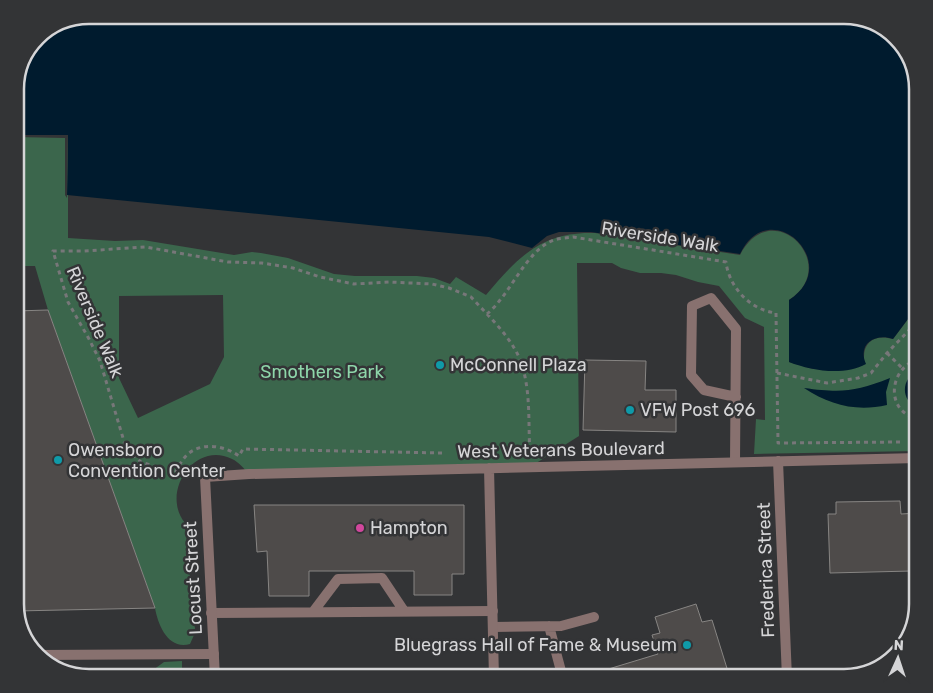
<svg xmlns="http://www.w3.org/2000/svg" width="933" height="693" font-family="Rubik,sans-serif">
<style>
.green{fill:#3b664c;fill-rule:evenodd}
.water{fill:#001b2e}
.pier{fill:#333436}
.building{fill:#4e4b4a;stroke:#878583}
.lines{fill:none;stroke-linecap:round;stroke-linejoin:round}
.path{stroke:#777779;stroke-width:3;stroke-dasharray:4 4;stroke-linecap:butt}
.service{stroke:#88716f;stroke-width:10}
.minor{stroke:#88716f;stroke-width:10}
.culture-dot{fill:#0f9aa8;stroke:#333436;stroke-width:2}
.hotel-dot{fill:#d1479c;stroke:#333436;stroke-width:2}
.labels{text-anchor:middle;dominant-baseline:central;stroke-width:5;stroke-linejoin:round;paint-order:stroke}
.street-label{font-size:18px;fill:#d5d5d7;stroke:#333436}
.poi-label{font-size:18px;fill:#d5d5d7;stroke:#333436;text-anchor:start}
.park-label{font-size:18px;fill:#8ed6aa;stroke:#333436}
.rim{fill:none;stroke:#d5d5d7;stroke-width:2.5}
</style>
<rect width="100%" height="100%" fill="#333436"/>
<!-- green -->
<path class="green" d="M 15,135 L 68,135 L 68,238 L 115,241 L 143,240 L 234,255 L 252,252 L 261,253 L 288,258 L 334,274 L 355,276 L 417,276 L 434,278 L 450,284 L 456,277 L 486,295 C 518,257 542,231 595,233 L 740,255 C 772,193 843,265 789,300 L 789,362 L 814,369 L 864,359 C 863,341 876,334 893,339 L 908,319 L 918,312 L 918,451 L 754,454 L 756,419 L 765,420 L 764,327 L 745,318 L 719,286 L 698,282 L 676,275 L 661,273 L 640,273 L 621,268 L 612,263 L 577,263 L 579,436 L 530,467 L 249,474 C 244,469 239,462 232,459 C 195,440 160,492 185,523 L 195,629 L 194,635 L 190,644 C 168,650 158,625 155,608 L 48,310 L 35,266 L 15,266 ZM 223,295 L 224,357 L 210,384 L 138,418 L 119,378 L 119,296 Z
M 182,661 L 182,678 L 88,678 L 66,670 L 153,670 L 164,662 Z"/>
<!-- water -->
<path class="water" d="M 88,15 L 845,15 L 890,30 L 911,56 L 918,88 L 918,312 L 908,319 L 893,339 C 875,333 857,344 866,364 C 844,376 812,371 789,362 L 789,300 C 845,264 770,192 740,254 L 591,232 L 559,232 L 547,236 L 532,248 L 489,237 L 67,195 L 68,135 L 15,135 L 15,83 L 40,33 Z
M 918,370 L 918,408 C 900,400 901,379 918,370 Z
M 890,378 L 886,392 L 887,405 C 856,412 830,405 804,388 C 841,393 855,392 890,378 Z"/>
<!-- pier -->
<path class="pier" d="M 15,135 L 68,135 L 67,198 L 65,195 L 65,138 L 15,137 Z"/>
<!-- building -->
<path class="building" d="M 48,310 L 155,608 L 16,611 L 15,311 Z
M 585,360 L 646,361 L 645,390 L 676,390 L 676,432 L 583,430 Z
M 900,501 L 901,514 L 918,513 L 918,561 L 911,561 L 912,571 L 830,573 L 828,514 L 836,514 L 836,502 Z
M 254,505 L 464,505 L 464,574 L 452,574 L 452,595 L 414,595 L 414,571 L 309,571 L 309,596 L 269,596 L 267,551 L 257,552 Z
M 696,604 L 702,622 L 712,620 L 730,678 L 592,678 L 592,674 L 658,654 L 652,635 L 660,633 L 655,617 Z"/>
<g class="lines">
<!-- path -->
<path class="path" d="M 487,314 C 501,329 516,346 522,365 C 531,394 528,425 530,454
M 887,353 L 902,368
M 918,359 C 888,369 885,412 918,419
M 777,373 L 827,383 L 858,378 L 871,373 L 887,353 L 918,321
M 442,453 L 243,449 L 239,456 C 225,446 204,442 189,453 C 182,459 179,466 175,473 L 141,462 L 126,448 L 100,361 L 89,339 L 68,302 L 53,251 L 83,251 L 146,247 L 228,262 L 262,263 L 293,268 L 320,277 L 354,284 L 389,282 L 432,284 L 449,288 L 471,297 L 487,314 C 511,294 526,250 554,240 C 560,238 567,238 573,237 L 726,262 C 729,287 750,310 776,313 L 778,443 L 900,442"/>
<!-- service -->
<path class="service" d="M 735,462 L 736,329 L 711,298 L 692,306 L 691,375 L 704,390 L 736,397
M 313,612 L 338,579 L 382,578 L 404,611
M 211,613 L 493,611
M 549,626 L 561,671
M 493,627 L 561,626 L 594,617
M 37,655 L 214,654"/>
<!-- minor -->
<path class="minor" d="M 778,461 L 787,678
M 489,468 L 494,678
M 215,678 L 205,477 L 249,474 L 918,458"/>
</g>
<!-- markers -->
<g class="culture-dot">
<circle cx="440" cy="365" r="5"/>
<circle cx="630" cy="410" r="5"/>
<circle cx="58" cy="460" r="5"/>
<circle cx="687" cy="645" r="5"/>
</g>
<circle class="hotel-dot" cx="360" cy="528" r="5"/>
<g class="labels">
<!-- street labels -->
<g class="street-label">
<text transform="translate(660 237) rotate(9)">Riverside Walk</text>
<text transform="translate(95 322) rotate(67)">Riverside Walk</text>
<text transform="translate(561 450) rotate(-1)">West Veterans Boulevard</text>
<text transform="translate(766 570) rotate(-92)">Frederica Street</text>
<text transform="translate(193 578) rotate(-93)">Locust Street</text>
</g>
<!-- poi labels -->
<g class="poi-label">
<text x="450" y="365">McConnell Plaza</text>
<text x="640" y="410">VFW Post 696</text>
<text x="68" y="450">Owensboro<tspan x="68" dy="21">Convention Center</tspan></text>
<text x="370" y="528">Hampton</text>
<text x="677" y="645" text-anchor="end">Bluegrass Hall of Fame &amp; Museum</text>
</g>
<!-- park labels -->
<g class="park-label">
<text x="322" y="372">Smothers Park</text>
</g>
</g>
<!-- crop -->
<path d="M0 0H933V693H0ZM89 24H844A65 65 0 0 1 909 89V604A65 65 0 0 1 844 669H89A65 65 0 0 1 24 604V89A65 65 0 0 1 89 24Z" fill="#333436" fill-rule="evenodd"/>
<path class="rim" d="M89 24H844A65 65 0 0 1 909 89V604A65 65 0 0 1 844 669H89A65 65 0 0 1 24 604V89A65 65 0 0 1 89 24Z"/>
<!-- north arrow -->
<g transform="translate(898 658) rotate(3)" stroke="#333436" stroke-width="4" paint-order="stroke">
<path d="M0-4L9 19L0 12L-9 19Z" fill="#d5d5d7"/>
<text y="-8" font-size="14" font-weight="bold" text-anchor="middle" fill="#d5d5d7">N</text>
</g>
</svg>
